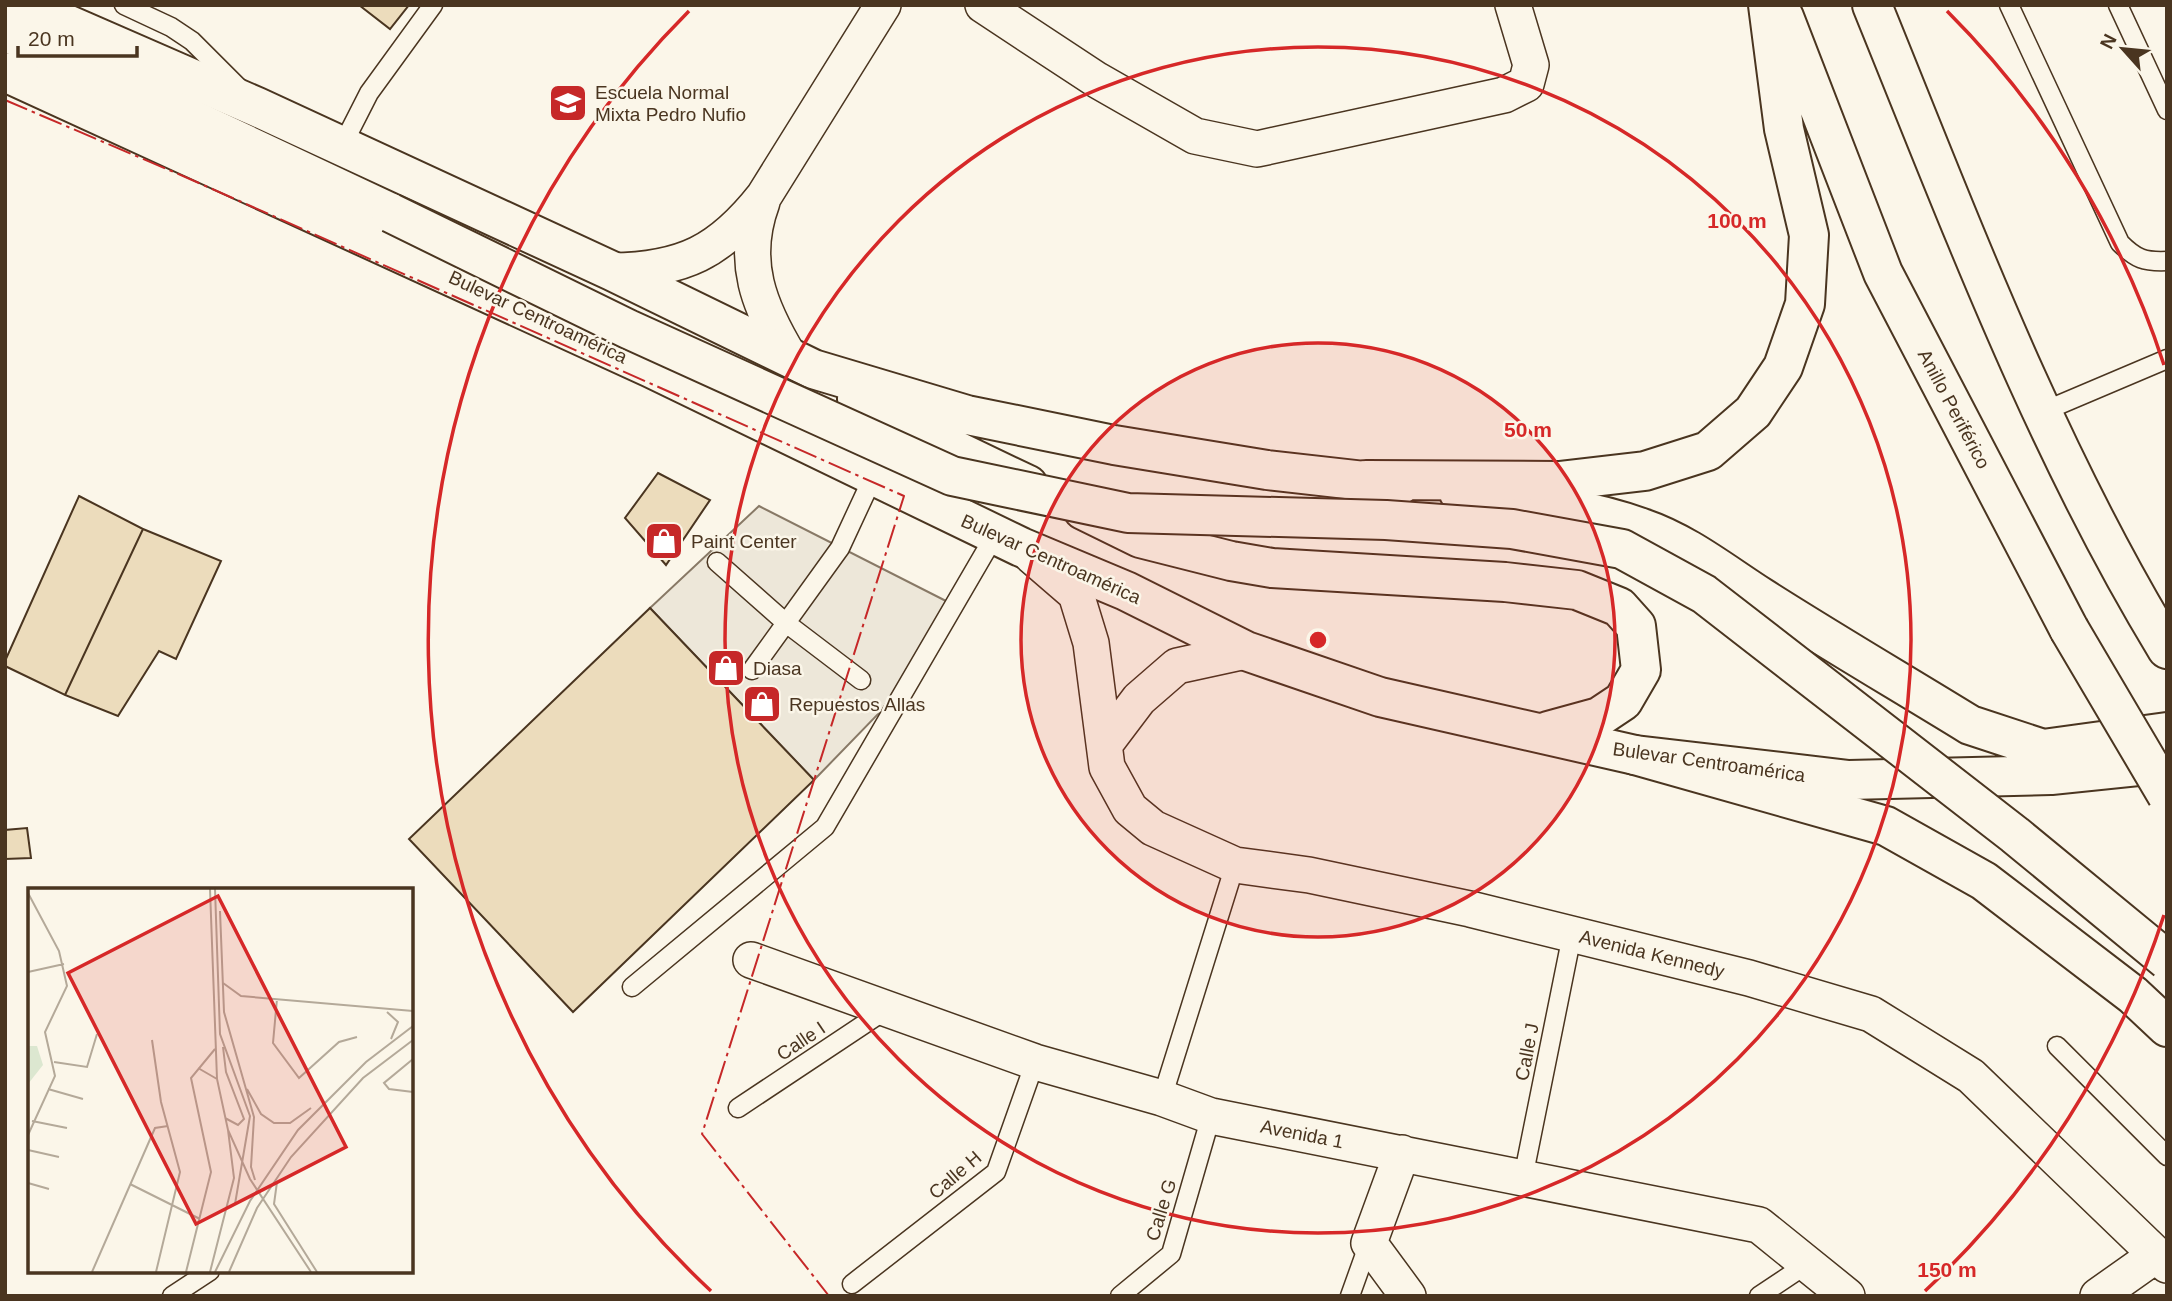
<svg xmlns="http://www.w3.org/2000/svg" width="2172" height="1301" font-family="Arial,sans-serif">
<style>
.parking{fill:#ede7d9;stroke:#887966;stroke-width:2}
.building{fill:#ecdcbc;stroke:#4a3520;stroke-width:2}
.lines{fill:none;stroke-linecap:round;stroke-linejoin:round}
.service-casing{stroke:#4a3520;stroke-width:21}
.minor-casing{stroke:#4a3520;stroke-width:38}
.primary-casing{stroke:#4a3520;stroke-width:42}
.trunk-casing{stroke:#4a3520;stroke-width:42}
.service{stroke:#fbf6e9;stroke-width:18}
.minor{stroke:#fbf6e9;stroke-width:35}
.primary{stroke:#fbf6e9;stroke-width:38}
.trunk{stroke:#fbf6e9;stroke-width:38}
.trunk-bridge-casing{stroke:#4a3520;stroke-width:42;stroke-linecap:butt}
.trunk-bridge{stroke:#fbf6e9;stroke-width:38}
.power{stroke:#c62828;stroke-width:2;stroke-dasharray:24 5 3.5 5;stroke-linecap:butt}
.ring{fill:none;stroke:#d62828;stroke-width:3.5}
.labels{text-anchor:middle;dominant-baseline:central;stroke-width:5;stroke-linejoin:round;paint-order:stroke}
.poi-label{font-size:19px;fill:#4a3520;stroke:#fbf6e9;text-anchor:start}
.street-label{font-size:19px;fill:#4a3520;stroke:#fbf6e9}
.inset-road{fill:none;stroke:#b4a999;stroke-width:2}
.view{fill:#d62828;fill-opacity:0.15;stroke:#d62828;stroke-width:3.5}
.inset-edge{fill:none;stroke:#4a3520;stroke-width:3.5}
.centre{fill:#d62828;stroke:#fbf6e9;stroke-width:3.5}
.ring-label{font-size:21px;text-anchor:middle;font-weight:bold;fill:#d62828;stroke:#fbf6e9;stroke-width:5;stroke-linejoin:round;paint-order:stroke}
</style>
<rect width="100%" height="100%" fill="#fbf6e9"/>
<!-- parking -->
<path class="parking" d="M 759,506 L 948,602 L 883,709 L 814,780 L 650,608 Z"/>
<!-- building -->
<path class="building" d="M 359,5 L 409,5 L 390,29 Z
M 658,473 L 710,500 L 666,565 L 625,518 Z
M 79,496 L 143,529 L 65,695 L 5,666 L 5,661 Z
M 143,529 L 221,561 L 176,659 L 159,651 L 118,716 L 65,695 Z
M 650,608 L 814,780 L 573,1012 L 409,839 Z
M 27,828 L 31,858 L 5,859 L 5,830 Z"/>
<g class="lines">
<defs>
<path id="service" d="M 124,5 L 171,27 L 192,41 L 238,87
M 2009,5 L 2120,243 C 2136,259 2144,262 2167,261
M 2118,5 L 2167,110
M 341,148 L 369,93 L 433,5
M 2042,412 L 2167,359
M 717,562 L 786,623 L 861,680
M 752,670 L 840,548 L 873,477
M 632,987 L 825,827 L 995,535
M 2057,1046 L 2167,1156
M 1162,1098 L 1235,865
M 738,1108 L 887,1009
M 1523,1178 L 1572,935
M 852,1284 L 996,1172 L 1035,1062
M 172,1296 L 210,1271
M 1120,1296 L 1171,1254 L 1211,1116
M 1350,1296 L 1369,1243
M 1759,1296 L 1807,1264"/>
<path id="minor" d="M 983,5 L 1097,80 L 1195,136 L 1257,149 L 1504,95 L 1526,84 L 1531,65 L 1513,5
M 762,202 C 740,261 759,307 790,358
M 612,271 C 683,270 720,252 764,196 L 883,5
M 1032,556 L 1076,594 L 1091,643 L 1107,767 L 1130,809 L 1153,828 L 1235,865 L 1309,875 L 1470,909 L 1749,978 L 1871,1014 L 1971,1076 L 2167,1265
M 1105,744 L 1139,699 L 1177,666 L 1246,651
M 751,960 L 1035,1062 L 1162,1098 L 1211,1116 L 1759,1225 L 1847,1296
M 1402,1153 L 1369,1243 L 1408,1296
M 2098,1296 L 2156,1255"/>
<path id="primary" d="M 23,5 L 257,107 L 612,271 L 813,369 L 967,415 L 1114,445 L 1267,470 L 1400,485
M 5,72 L 651,368 L 1021,547 L 1126,591 L 1246,651 L 1380,697 L 1635,755 L 1849,780 L 2051,775 L 2167,763
M 857,399 L 909,428 L 1028,485
M 1459,493 C 1520,501 1584,507 1642,528 C 1686,543 1722,572 1761,597 C 1830,641 1900,682 1970,725 L 2043,749 L 2167,732
M 1083,510 L 1140,538 L 1231,561 L 1272,568 L 1505,582 L 1577,590 L 1619,607 L 1636,626 L 1641,670 L 1623,701 L 1599,717 L 1548,731"/>
<path id="trunk" d="M 1872,5 C 1961,224 2044,447 2167,649
M 1784,17 L 1883,273 L 2069,629
M 5,31 L 391,213
M 1366,480 L 1559,481 L 1645,471 L 1708,451 L 1753,412 L 1783,367 L 1805,304 L 1809,235 L 1784,129 L 1768,5
M 1635,755 L 1886,826 L 1984,881 L 2133,995 L 2167,1027"/>
</defs>
<!-- service casing -->
<use href="#service" class="service-casing"/>
<!-- minor casing -->
<use href="#minor" class="minor-casing"/>
<!-- primary casing -->
<use href="#primary" class="primary-casing"/>
<!-- trunk casing -->
<use href="#trunk" class="trunk-casing"/>
<!-- service -->
<use href="#service" class="service"/>
<!-- minor -->
<use href="#minor" class="minor"/>
<!-- primary -->
<use href="#primary" class="primary"/>
<!-- trunk -->
<use href="#trunk" class="trunk"/>
<defs>
<path id="trunk-bridge" d="M 391,213 L 628,329 L 952,476 L 1128,513 L 1386,520 L 1512,529 L 1622,549 L 1704,594 L 2015,835 L 2167,960
M 2069,629 L 2167,795"/>
</defs>
<!-- trunk-bridge casing -->
<use href="#trunk-bridge" class="trunk-bridge-casing"/>
<!-- trunk-bridge -->
<use href="#trunk-bridge" class="trunk-bridge"/>
<!-- power -->
<path class="power" d="M 5,100 L 183,176 L 904,496 L 702,1134 L 829,1296"/>
</g>
<!-- distance rings -->
<circle cx="1318" cy="640" r="297" fill="#d62828" fill-opacity=".12"/>
<g class="ring">
<circle cx="1318" cy="640" r="297"/>
<circle cx="1318" cy="640" r="593"/>
<path d="M2164 915A890 890 0 0 1 1925 1291M711 1291A890 890 0 0 1 689 11M1947 11A890 890 0 0 1 2164 365"/>
</g>
<!-- icons -->
<defs>
<symbol id="school-square" viewBox="-11 -11 22 22"><rect x="-9" y="-9" width="18" height="18" rx="4" fill="#c62828" stroke="#fbf6e9"/><path d="M0-5L7-2L0 1L-7-2ZM-4 1L0 2.5L4 1V4Q0 6-4 4Z" fill="#fff"/></symbol>
<symbol id="shop-square" viewBox="-11 -11 22 22"><rect x="-9" y="-9" width="18" height="18" rx="4" fill="#c62828" stroke="#fbf6e9"/><path d="M-5-2.5h2.3a2.7 3.5 0 0 1 5.4 0H5L5.5 6h-11ZM-1.5-2.5h3a1.5 2.3 0 0 0-3 0Z" fill="#fff"/></symbol>
</defs>
<g fill-rule="evenodd">
<use href="#school-square" x="546" y="81" width="44" height="44"/>
<use href="#shop-square" x="642" y="519" width="44" height="44"/>
<use href="#shop-square" x="704" y="646" width="44" height="44"/>
<use href="#shop-square" x="740" y="682" width="44" height="44"/>
</g>
<g class="labels">
<!-- poi labels -->
<g class="poi-label">
<text x="595" y="92">Escuela Normal<tspan x="595" dy="22">Mixta Pedro Nufio</tspan></text>
<text x="691" y="541">Paint Center</text>
<text x="753" y="668">Diasa</text>
<text x="789" y="704">Repuestos Allas</text>
</g>
<!-- street labels -->
<g class="street-label">
<text transform="translate(538 317) rotate(25)">Bulevar Centroamérica</text>
<text transform="translate(1954 409) rotate(62)">Anillo Periférico</text>
<text transform="translate(1051 559) rotate(24)">Bulevar Centroamérica</text>
<text transform="translate(1709 762) rotate(8)">Bulevar Centroamérica</text>
<text transform="translate(1652 954) rotate(14)">Avenida Kennedy</text>
<text transform="translate(801 1041) rotate(-34)">Calle I</text>
<text transform="translate(1527 1052) rotate(-79)">Calle J</text>
<text transform="translate(1302 1134) rotate(11)">Avenida 1</text>
<text transform="translate(955 1175) rotate(-41)">Calle H</text>
<text transform="translate(1161 1210) rotate(-73)">Calle G</text>
</g>
</g>
<!-- overview -->
<g transform="translate(28 888)">
<rect width="385" height="385" fill="#fbf6e9"/>
<path d="M 0,158 L 9,158 L 15,177 L 0,196 Z" fill="#dce7d0"/>
<path class="inset-road" d="M 182,1 L 189,191 L 200,242 L 222,291 L 283,384M 187,1 L 192,146 L 222,228 L 207,316M 0,5 L 31,63 L 39,98 L 17,144 L 27,188 L 0,247M 192,23 L 196,124 L 226,229 L 223,279 L 227,292M 0,84 L 36,76M 195,95 L 213,108 L 385,123M 249,111 L 245,155 L 271,190 L 311,154 L 329,149M 359,124 L 370,134 L 363,151M 124,152 L 133,214 L 152,284 L 128,384M 195,159 L 198,184 L 216,231 L 210,237 L 197,230M 385,171 L 356,195 L 361,201 L 385,204M 26,174 L 59,179 L 69,146M 170,180 L 189,191M 20,201 L 55,211M 219,201 L 233,226 L 246,235 L 262,235 L 283,220M 4,233 L 39,240M 0,262 L 31,269M 249,294 L 246,316 L 289,384M 0,295 L 21,301M 102,296 L 172,331M 64,384 L 127,240 L 140,238M 158,384 L 183,284 L 163,190 L 187,161M 182,384 L 206,290 L 200,242M 187,384 L 222,313 L 270,242 L 338,174 L 385,138M 201,384 L 229,320 L 263,269 L 335,190 L 385,152"/>
<path class="view" d="M 190,8 L 318,259 L 168,336 L 40,85 Z"/>
<rect width="385" height="385" class="inset-edge"/>
</g>
<circle cx="1318" cy="640" r="10" class="centre"/>
<g class="ring-label">
<text x="1737" y="228">100 m</text>
<text x="1528" y="437">50 m</text>
<text x="1947" y="1277">150 m</text>
</g>
<!-- border -->
<rect width="2172" height="1301" fill="none" stroke="#4a3520" stroke-width="14"/>
<!-- north arrow -->
<g transform="translate(2123 49) rotate(297)" stroke="#fbf6e9" stroke-width="5" paint-order="stroke">
<path d="M0-5L12 26L0 18L-12 26Z" fill="#4a3520"/>
<text y="-10" font-size="19" font-weight="bold" text-anchor="middle" fill="#4a3520">N</text>
</g>
<!-- scale -->
<path d="M18 46v10h119v-10" fill="none" stroke="#4a3520" stroke-width="3.5"/>
<text x="28" y="46" font-size="21" fill="#4a3520" stroke="#fbf6e9" stroke-width="5" paint-order="stroke">20 m</text>
</svg>
